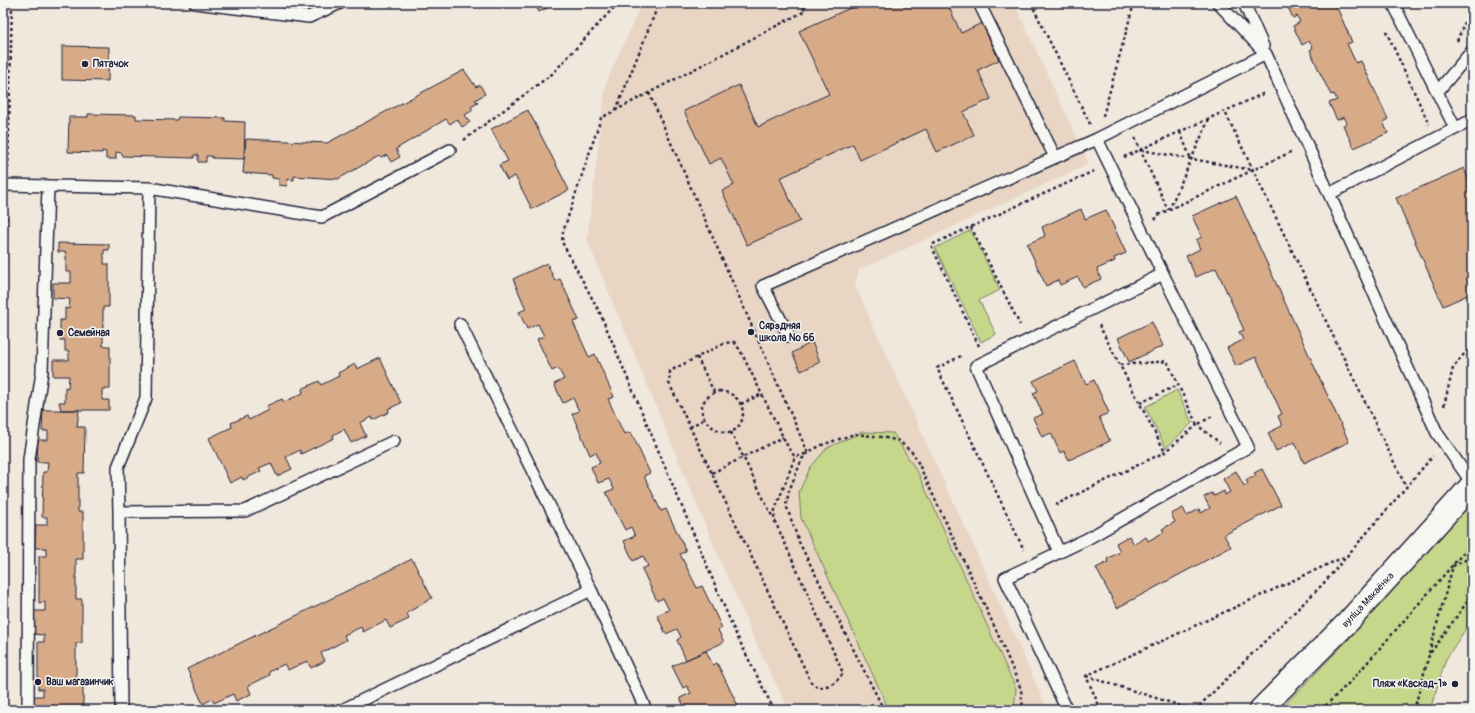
<svg xmlns="http://www.w3.org/2000/svg" width="1475" height="713" font-family="Pangolin,sans-serif">
<style>
.built{fill:#e8d5c4}
.green{fill:#c6d78b;stroke:#747c63}
.building{fill:#d7ab88;stroke:#22223b}
.lines{fill:none;stroke-linecap:round;stroke-linejoin:round}
.service-casing{stroke:#22223b;stroke-width:14}
.tertiary-casing{stroke:#22223b;stroke-width:25}
.path{stroke:#22223b;stroke-width:2.5;stroke-dasharray:3 3;stroke-linecap:butt}
.service{stroke:#f6f6f2;stroke-width:11}
.tertiary{stroke:#f6f6f2;stroke-width:22}
.poi-dot{fill:#22223b;stroke:#f6f6f2;stroke-width:1.5}
.labels{text-anchor:middle;dominant-baseline:central;stroke-width:3;stroke-linejoin:round;paint-order:stroke}
.poi-label{font-size:10px;font-weight:bold;fill:#22223b;stroke:#f6f6f2;text-anchor:start}
.street-label{font-size:10px;fill:#22223b;stroke:#f6f6f2}
</style>
<rect width="100%" height="100%" fill="#f0e7dd"/>
<filter id="ink" filterUnits="userSpaceOnUse"><feTurbulence type="fractalNoise" baseFrequency=".025" numOctaves="2"/><feDisplacementMap in="SourceGraphic" scale="8" xChannelSelector="R" yChannelSelector="G"/><feConvolveMatrix kernelMatrix="1 2 1 2 8 2 1 2 1" color-interpolation-filters="sRGB"/></filter>
<g filter="url(#ink)">
<!-- built -->
<path class="built" d="M 642,3 L 1014,3 L 1089,164 L 859,270 L 855,286 L 1048,710 L 789,710 L 763,658 L 720,560 L 587,240 L 606,83 Z"/>
<!-- green -->
<path class="green" d="M 971,230 L 1000,290 L 979,300 L 996,334 L 981,342 L 935,248 Z
M 1177,390 L 1192,423 L 1166,448 L 1145,407 Z
M 862,432 L 893,433 L 919,475 L 1016,689 L 1014,710 L 889,710 L 801,518 L 799,492 L 810,468 L 827,448 Z
M 1472,494 L 1472,619 L 1446,659 L 1430,710 L 1280,710 L 1349,639 Z"/>
<!-- building -->
<path class="building" d="M 534,3 L 556,3 L 539,12 Z
M 861,3 L 947,3 L 961,33 L 982,23 L 999,60 L 978,70 L 991,99 L 963,112 L 974,135 L 937,152 L 926,129 L 860,160 L 853,144 L 780,178 L 800,221 L 747,245 L 722,191 L 734,185 L 721,158 L 709,164 L 684,111 L 739,85 L 758,127 L 829,94 L 799,31 Z
M 1286,3 L 1335,3 L 1352,42 L 1347,44 L 1356,63 L 1361,61 L 1388,119 L 1383,122 L 1388,133 L 1354,148 L 1343,125 L 1347,123 L 1344,117 L 1337,120 L 1329,103 L 1337,100 L 1334,94 L 1331,95 L 1320,73 L 1310,50 L 1313,48 L 1309,41 L 1302,45 L 1293,26 L 1300,22 L 1297,16 L 1293,18 Z
M 62,46 L 109,47 L 108,81 L 62,80 Z
M 464,70 L 476,87 L 480,85 L 485,94 L 475,100 L 478,103 L 471,107 L 473,110 L 465,115 L 470,122 L 462,127 L 457,119 L 450,124 L 446,119 L 396,149 L 400,157 L 391,162 L 387,155 L 381,158 L 379,156 L 338,179 L 294,176 L 294,180 L 288,179 L 287,186 L 279,185 L 279,179 L 272,178 L 272,175 L 243,173 L 246,139 L 327,143 Z
M 528,110 L 569,190 L 532,209 L 515,176 L 507,180 L 499,165 L 508,161 L 491,129 Z
M 88,114 L 136,115 L 136,119 L 177,120 L 178,117 L 225,118 L 225,121 L 245,122 L 244,159 L 212,158 L 212,156 L 206,156 L 206,162 L 198,162 L 198,155 L 194,155 L 194,158 L 122,156 L 122,153 L 116,152 L 116,159 L 106,159 L 106,152 L 102,151 L 102,153 L 68,152 L 69,117 L 88,117 Z
M 1464,168 L 1472,188 L 1472,293 L 1443,306 L 1396,198 Z
M 1236,196 L 1349,442 L 1304,463 L 1295,442 L 1276,451 L 1268,433 L 1282,426 L 1278,416 L 1282,414 L 1256,357 L 1236,366 L 1227,348 L 1243,340 L 1239,332 L 1244,330 L 1216,268 L 1196,277 L 1186,256 L 1200,249 L 1196,240 L 1202,237 L 1192,216 Z
M 1081,209 L 1085,219 L 1106,210 L 1126,253 L 1114,258 L 1115,261 L 1097,269 L 1101,279 L 1083,287 L 1078,277 L 1060,285 L 1058,280 L 1046,286 L 1027,244 L 1045,236 L 1042,227 Z
M 58,243 L 109,244 L 109,250 L 104,250 L 104,264 L 109,264 L 109,307 L 103,307 L 103,346 L 110,346 L 110,389 L 102,389 L 102,400 L 109,400 L 109,410 L 61,410 L 59,402 L 65,402 L 65,387 L 68,388 L 69,376 L 53,376 L 53,360 L 69,360 L 69,351 L 65,351 L 65,340 L 60,340 L 60,320 L 65,320 L 65,308 L 69,309 L 70,299 L 53,298 L 53,283 L 71,283 L 71,272 L 66,272 L 66,252 L 58,252 Z
M 547,263 L 555,281 L 560,279 L 579,320 L 573,322 L 589,357 L 595,354 L 614,397 L 608,399 L 624,434 L 631,432 L 650,473 L 644,476 L 661,511 L 666,509 L 686,551 L 680,554 L 697,588 L 702,586 L 722,628 L 718,630 L 724,642 L 686,660 L 677,640 L 681,637 L 677,629 L 666,634 L 657,615 L 669,610 L 663,598 L 657,601 L 642,569 L 648,566 L 643,556 L 633,561 L 624,541 L 635,536 L 631,527 L 625,530 L 606,492 L 614,489 L 609,479 L 598,483 L 591,467 L 600,463 L 596,452 L 590,455 L 572,414 L 579,411 L 573,398 L 563,403 L 554,384 L 564,379 L 558,368 L 552,371 L 537,339 L 544,336 L 538,324 L 527,329 L 519,312 L 526,309 L 513,279 Z
M 1152,322 L 1163,346 L 1129,362 L 1118,338 Z
M 812,342 L 820,362 L 801,371 L 792,353 Z
M 380,358 L 401,403 L 388,409 L 389,412 L 373,420 L 372,417 L 360,423 L 366,436 L 351,443 L 344,429 L 333,435 L 334,438 L 301,454 L 300,450 L 286,457 L 292,469 L 277,476 L 271,463 L 259,468 L 261,471 L 243,480 L 242,477 L 230,483 L 209,438 L 232,427 L 231,423 L 247,416 L 249,420 L 268,410 L 266,406 L 282,399 L 284,402 L 303,393 L 302,389 L 319,381 L 321,385 L 339,376 L 338,373 L 355,364 L 357,369 Z
M 1075,361 L 1086,384 L 1094,380 L 1109,413 L 1099,417 L 1110,441 L 1069,460 L 1064,451 L 1060,453 L 1051,433 L 1042,437 L 1033,418 L 1043,414 L 1033,393 L 1038,391 L 1033,381 Z
M 43,410 L 79,410 L 77,427 L 85,427 L 84,473 L 78,473 L 78,512 L 83,512 L 83,559 L 76,559 L 76,599 L 82,599 L 82,643 L 76,643 L 76,682 L 83,682 L 83,710 L 33,710 L 33,696 L 43,696 L 43,689 L 38,689 L 38,642 L 44,642 L 44,635 L 32,634 L 32,611 L 45,611 L 45,602 L 39,603 L 39,556 L 46,556 L 46,548 L 35,548 L 36,525 L 47,525 L 47,517 L 42,517 L 43,472 L 47,472 L 48,462 L 37,462 L 38,440 L 48,440 L 48,431 L 42,431 Z
M 1262,469 L 1281,505 L 1224,535 L 1231,547 L 1117,608 L 1096,568 L 1108,562 L 1107,559 L 1120,552 L 1116,543 L 1129,536 L 1134,544 L 1146,537 L 1148,541 L 1164,532 L 1162,529 L 1175,522 L 1171,514 L 1183,508 L 1187,516 L 1199,509 L 1201,513 L 1210,508 L 1204,497 L 1212,493 L 1214,496 L 1224,491 L 1225,495 L 1230,492 L 1223,479 L 1236,471 L 1244,486 L 1248,484 L 1246,480 L 1256,476 L 1254,473 Z
M 412,559 L 432,598 L 407,613 L 409,619 L 390,628 L 386,620 L 363,632 L 361,627 L 344,635 L 346,640 L 321,653 L 325,661 L 311,668 L 307,661 L 288,670 L 284,664 L 269,672 L 270,675 L 248,686 L 251,694 L 236,701 L 233,694 L 214,703 L 212,699 L 203,704 L 187,669 Z
M 706,651 L 713,665 L 717,663 L 738,706 L 734,708 L 734,710 L 698,710 L 697,708 L 686,710 L 680,698 L 691,693 L 687,686 L 683,688 L 672,666 Z"/>
<g class="lines">
<defs>
<path id="service" d="M 195,3 L 309,17 L 340,3
M 979,3 L 1055,157
M 1218,3 L 1266,54
M 1244,3 L 1263,46
M 1393,3 L 1455,128
M 1438,91 L 1472,51
M 3,185 L 149,188 L 146,398 L 118,467 L 119,512 L 245,511 L 394,441
M 149,188 L 322,217 L 450,150
M 1329,194 L 1472,120
M 1163,274 L 1097,139 L 1266,54 L 1437,433 L 1472,483
M 460,324 L 591,590 L 646,710
M 789,336 L 763,286 L 1097,139
M 119,512 L 121,710
M 1059,552 L 976,366 L 1163,274 L 1248,447 L 1087,539 L 1005,578 L 1067,710
M 28,710 L 29,459 L 42,372 L 48,187
M 342,710 L 591,590"/>
<path id="tertiary" d="M 1260,710 L 1348,622 L 1472,485"/>
</defs>
<!-- service casing -->
<use href="#service" class="service-casing"/>
<!-- tertiary casing -->
<use href="#tertiary" class="tertiary-casing"/>
<!-- path -->
<path class="path" d="M 1031,3 L 1090,124
M 1373,3 L 1375,8
M 1386,31 L 1429,124
M 1457,41 L 1465,22 L 1472,11
M 649,93 L 808,453 L 795,457
M 616,110 L 659,3
M 1226,114 L 1406,487
M 1103,116 L 1134,3
M 1180,132 L 1191,159
M 1135,138 L 1168,210
M 464,140 L 552,74 L 618,3
M 1141,150 L 1253,170
M 1124,157 L 1265,93
M 8,168 L 12,3
M 1169,210 L 1209,119
M 1155,220 L 1158,215 L 1293,151
M 971,227 L 1020,325
M 1099,325 L 1165,452
M 3,328 L 7,201
M 734,342 L 740,350 L 789,449 L 795,457 L 775,510 L 774,519 L 843,673 C 838,682 827,688 817,687 L 811,682 L 669,383 L 670,371 L 725,343 Z
M 979,346 L 931,245 L 1094,171
M 961,356 L 937,368 L 1024,550
M 697,357 L 714,392
M 1120,365 L 1167,361 L 1197,425 L 1214,415
M 719,391 C 745,392 752,424 729,433 C 702,430 689,401 719,391 Z
M 1140,403 L 1178,385
M 741,404 L 762,394
M 1444,406 L 1453,368 L 1472,344
M 690,427 L 704,419
M 731,432 L 773,518
M 712,473 L 783,437
M 1058,506 L 1057,504 L 1165,452 L 1197,425 L 1220,443
M 1429,653 L 1453,566 L 1472,557
M 1086,676 L 1194,710
M 774,710 L 735,632 L 600,313 L 562,242 L 563,232 L 601,118 L 805,11 L 801,3
M 884,710 L 799,542 L 786,505 L 789,491 L 802,459 L 810,451 L 822,445 L 854,434 L 882,437 L 899,441 L 914,454 L 996,630 L 1021,689 L 1023,710
M 1101,710 L 1086,676 L 1344,557
M 1195,710 L 1322,585 L 1433,456
M 1321,710 L 1352,680 L 1472,543
M 1414,710 L 1429,655 L 1472,595"/>
<!-- service -->
<use href="#service" class="service"/>
<!-- tertiary -->
<use href="#tertiary" class="tertiary"/>
</g>
</g>
<!-- markers -->
<g class="poi-dot">
<circle cx="85" cy="64" r="4"/>
<circle cx="751" cy="332" r="4"/>
<circle cx="60" cy="333" r="4"/>
<circle cx="38" cy="682" r="4"/>
<circle cx="1455" cy="684" r="4"/>
</g>
<g class="labels">
<!-- poi labels -->
<g class="poi-label">
<text x="93" y="64">Пятачок</text>
<text x="759" y="326">Сярэдняя<tspan x="759" dy="12">школа № 66</tspan></text>
<text x="68" y="333">Семейная</text>
<text x="46" y="682">Ваш магазинчик</text>
<text x="1447" y="684" text-anchor="end">Пляж «Каскад-1»</text>
</g>
<!-- street labels -->
<g class="street-label">
<text transform="translate(1368 600) rotate(-47)">вуліца Макаёнка</text>
</g>
</g>
<!-- margin -->
<rect width="1475" height="713" fill="none" stroke="#f6f6f2" stroke-width="16"/>
<rect x="8" y="8" width="1459" height="697" fill="none" stroke="#22223b" stroke-width="1.5" filter="url(#ink)"/>
</svg>
